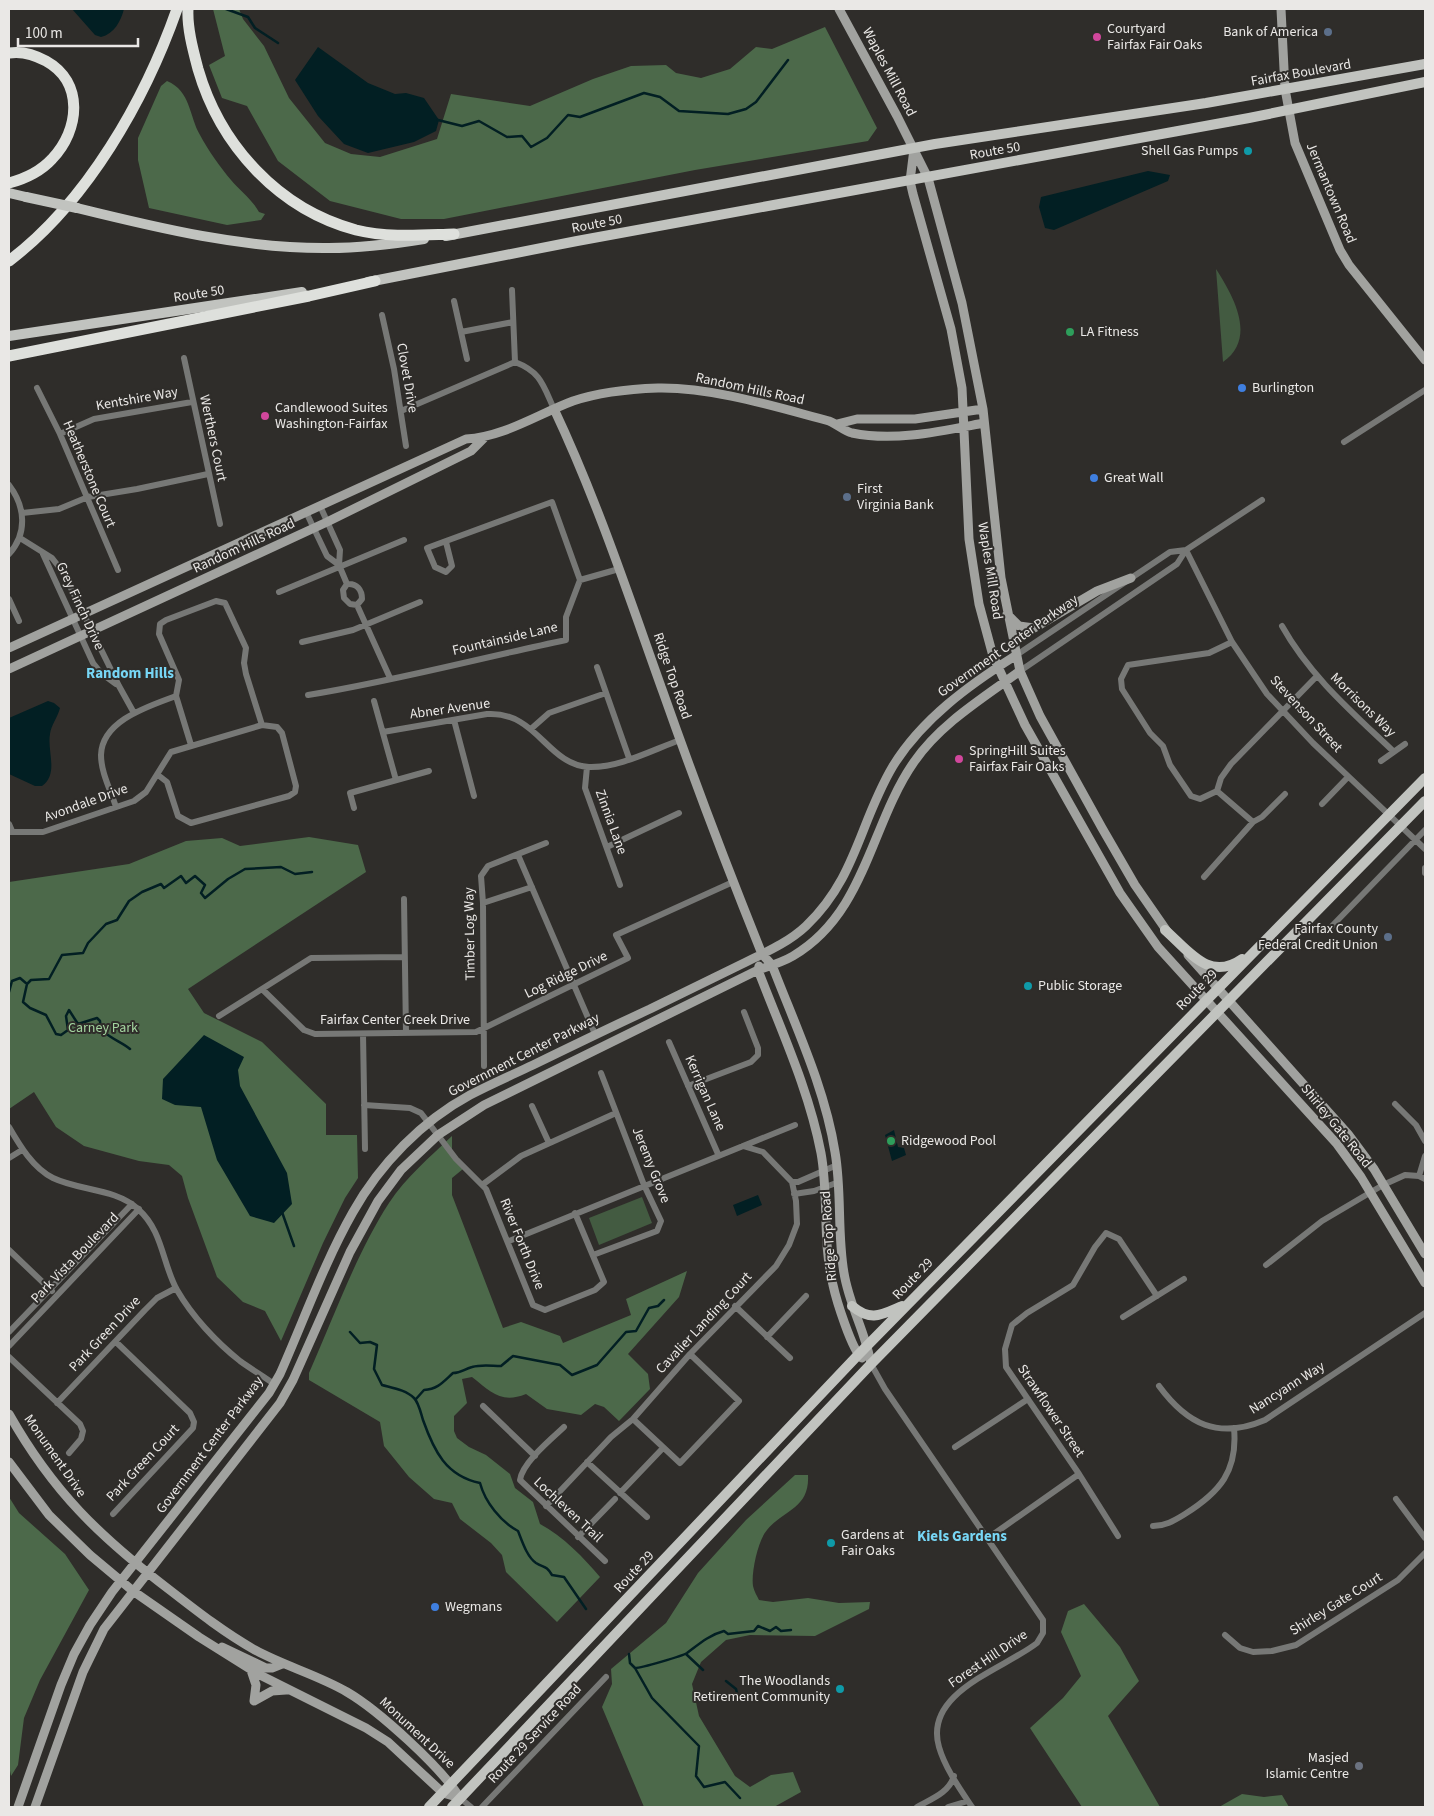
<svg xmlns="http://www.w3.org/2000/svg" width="1434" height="1816" font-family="'Source Sans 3',sans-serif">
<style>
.green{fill:#435b41}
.forest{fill:#4c694a}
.water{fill:#021f23}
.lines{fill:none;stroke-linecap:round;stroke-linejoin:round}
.stream{stroke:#021f23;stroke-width:2.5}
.street{stroke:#777876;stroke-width:6}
.secondary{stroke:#a1a29f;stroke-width:9}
.primary{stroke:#c1c3bf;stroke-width:10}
.highway{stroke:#dee0dc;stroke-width:11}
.primary-bridge{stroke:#c1c3bf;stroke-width:10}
.service-dot{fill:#5c6f8a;stroke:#2f2d2a;stroke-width:2}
.hotel-dot{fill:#d1479c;stroke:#2f2d2a;stroke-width:2}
.culture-dot{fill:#0f9aa8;stroke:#2f2d2a;stroke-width:2}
.leisure-dot{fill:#2e9e5b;stroke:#2f2d2a;stroke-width:2}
.shop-dot{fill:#3f7fe0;stroke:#2f2d2a;stroke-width:2}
.worship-dot{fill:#6b7280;stroke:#2f2d2a;stroke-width:2}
.labels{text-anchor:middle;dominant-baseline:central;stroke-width:4;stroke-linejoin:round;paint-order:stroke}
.poi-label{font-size:14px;fill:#eae8e6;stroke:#2f2d2a;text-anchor:start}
.street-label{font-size:14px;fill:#eae8e6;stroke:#2f2d2a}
.park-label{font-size:14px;fill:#a3d49f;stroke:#2f2d2a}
.neighbourhood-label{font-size:15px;font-weight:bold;fill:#77d6f5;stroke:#2f2d2a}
</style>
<rect width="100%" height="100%" fill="#2f2d2a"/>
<!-- green -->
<path class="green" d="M 1216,269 C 1234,297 1257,338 1223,362 Z
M 642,1197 L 652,1223 L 599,1245 L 589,1218 Z"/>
<!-- forest -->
<path class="forest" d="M 213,9 L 239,9 L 243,19 L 264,46 L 289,98 L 325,143 L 351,154 L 380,157 L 437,139 L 451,94 L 530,106 L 593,79 L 631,66 L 666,65 L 676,73 L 701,78 L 730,69 L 756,47 L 772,49 L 825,27 L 877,128 L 868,141 L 695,170 L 444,219 L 401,219 L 330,201 L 278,161 L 247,106 L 222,98 L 209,65 L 225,56 Z
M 167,81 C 191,91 189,116 200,135 C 208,150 220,167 231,180 C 240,191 252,199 259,212 L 265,214 L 261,220 L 227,225 L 149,208 L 138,160 L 138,138 L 161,86 Z
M 309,837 L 358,845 L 366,872 L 188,989 L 204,1013 L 262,1042 L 326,1104 L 326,1135 L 357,1135 L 358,1178 L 345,1198 L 323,1243 L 281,1341 L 265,1311 L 243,1302 L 217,1277 L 188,1198 L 182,1176 L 169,1165 L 139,1161 L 84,1146 L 56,1127 L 34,1092 L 9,1109 L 9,882 L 129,864 L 186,841 L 222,838 L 240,846 Z
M 452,1136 L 452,1156 L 463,1169 L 452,1178 L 452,1195 L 503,1328 L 521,1322 L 560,1336 L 563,1343 L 631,1315 L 626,1299 L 687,1271 L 679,1297 L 628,1354 L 648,1374 L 650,1389 L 619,1421 L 604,1407 L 595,1404 L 581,1415 L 547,1409 L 526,1394 C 501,1404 491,1392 472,1377 L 462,1379 L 467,1403 L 454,1416 L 454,1431 L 457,1438 L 469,1447 L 486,1455 L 510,1474 L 515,1488 L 533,1502 L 540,1524 C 563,1536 584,1558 600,1577 L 557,1622 L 506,1572 L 502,1555 L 491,1543 L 460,1519 L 452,1503 L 434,1499 L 409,1477 L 384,1446 L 380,1422 L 309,1380 L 309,1373 C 333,1319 357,1252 389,1203 C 406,1177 430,1157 452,1136 Z
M 795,1475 L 808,1475 C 810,1509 783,1510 767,1530 C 758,1540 751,1573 753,1586 C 754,1591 757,1596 759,1600 L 773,1602 L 808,1598 L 839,1603 L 870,1602 L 869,1609 L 815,1636 L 750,1635 L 726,1640 L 701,1662 L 692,1684 L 699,1716 L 735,1776 L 750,1787 L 771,1775 L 793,1772 L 801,1792 L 774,1807 L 644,1807 L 602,1707 L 612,1684 L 611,1669 L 666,1623 L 698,1573 L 746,1520 Z
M 9,1497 L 19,1513 L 65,1554 L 89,1590 L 40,1680 L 24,1718 L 18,1765 L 11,1776 L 9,1765 Z
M 1084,1604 L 1120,1647 L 1139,1681 L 1108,1716 L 1160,1807 L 1082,1807 L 1030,1728 L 1063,1698 L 1081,1676 L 1061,1632 L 1068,1611 Z
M 1242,1794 L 1264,1797 L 1282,1795 L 1289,1807 L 1219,1807 Z"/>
<!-- water -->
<path class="water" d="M 72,9 L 124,9 C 121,21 114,34 101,37 L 95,35 Z
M 318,47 L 368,83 L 395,94 L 406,93 L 424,98 L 439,120 L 436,131 L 414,142 L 368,153 L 344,144 L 318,116 L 295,80 Z
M 1148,171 L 1170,175 L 1168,181 L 1054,230 L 1045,228 L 1039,207 L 1041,197 Z
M 48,701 L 54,703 L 60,708 C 58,717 51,725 50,734 C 47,752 59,774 42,786 L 35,786 L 9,774 L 9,718 Z
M 204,1035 L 244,1057 L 238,1070 L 240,1086 L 287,1173 L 292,1204 L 274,1223 L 250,1216 L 217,1160 L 201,1107 L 175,1105 L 162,1099 L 163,1079 Z
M 894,1130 L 898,1147 L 904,1148 L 906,1155 L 892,1161 L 885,1135 Z
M 758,1195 L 762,1205 L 737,1216 L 733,1205 Z"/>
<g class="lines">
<!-- stream -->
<path class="stream" d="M 226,9 L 248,17 L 255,28 L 278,43
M 438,120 L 462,126 L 479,121 L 507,137 L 522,136 L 531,147 L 547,138 L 568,115 L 580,117 L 644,93 L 660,97 L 679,111 L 728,114 L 746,109 L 756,102 L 788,60
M 27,984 L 31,980 L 49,979 L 62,955 L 83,953 L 88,943 L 106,924 L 117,920 L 129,901 L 142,892 L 161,884 L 164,888 L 181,876 L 186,883 L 195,876 L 205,885 L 201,893 L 205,898 L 228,879 L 245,869 L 281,867 L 295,874 L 312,872
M 9,992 L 12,981 L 20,978 L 27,984 L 23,1002 L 30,1008 L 46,1015 L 56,1034 L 61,1035 L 68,1030 L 66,1016 L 69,1010 L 78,1024 L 97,1018 L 100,1021 C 100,1036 120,1040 130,1049
M 282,1212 L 294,1246
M 350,1332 L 360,1343 L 370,1342 L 377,1345 L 374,1369 L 382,1385 C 393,1388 406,1390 414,1398 C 419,1403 421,1414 423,1420 C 434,1451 446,1476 480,1483 C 485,1502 501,1522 518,1531 C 522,1541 527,1557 536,1563 C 544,1568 546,1565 552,1575 L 564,1577 L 586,1609
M 416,1399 L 424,1390 C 438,1389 443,1382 453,1373 C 461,1373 464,1369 472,1367 C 482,1364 492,1366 501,1366 L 513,1356 L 560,1365 L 572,1375 L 597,1365 L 626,1332 L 636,1331 L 649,1308 L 658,1306 L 664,1300
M 629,1654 L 630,1663 L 635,1668 C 642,1668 682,1656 687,1653 C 699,1644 709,1635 724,1631 L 728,1634 L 754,1631 L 758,1626 L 770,1631 L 776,1627 L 781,1631 L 791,1630
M 686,1654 L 703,1670
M 635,1668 L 652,1698 L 699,1746 L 696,1776 L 704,1787 L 725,1782 L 740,1798
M 726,1681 L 736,1689 L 738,1697"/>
<!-- street -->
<path class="street" d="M 512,290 L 515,362
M 454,301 L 467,359
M 382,315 L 394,369 L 406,446
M 461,332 L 513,322
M 184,358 L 220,524
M 515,362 C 541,372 543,385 554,409
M 37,388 L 60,434 L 118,570
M 401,411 L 515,362
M 60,434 L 94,419 L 192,402
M 1344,442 L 1425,390
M 9,485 C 25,506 28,533 9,554
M 321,508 L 340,550 L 339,565
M 22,513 L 59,509 L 88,497 L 137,489 L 208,474
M 307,514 L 327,556 L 339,565 L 347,584
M 20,538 L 52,558 L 63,572 L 119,686 L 134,713
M 1186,550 L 1232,642 L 1267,694 L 1313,743 L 1425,849
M 43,554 L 93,663 L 101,673 L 116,684
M 580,580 L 619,569
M 347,584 L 343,590 L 344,598 L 350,604 L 357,605
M 347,584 C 357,583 362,590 362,599 L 357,605
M 279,592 L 404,540
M 9,599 L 19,621
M 357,605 L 390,678
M 1282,626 C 1310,676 1352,712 1393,751
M 302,642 L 353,630 L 420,602
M 1232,642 L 1209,653 L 1128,665 L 1121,679 L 1122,689 L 1150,733 L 1163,746 L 1170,765 L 1191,796 L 1200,799 L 1217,791 L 1221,778 L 1231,764 L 1316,677
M 1015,656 L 1170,552 L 1186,550 L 1262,500
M 597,667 L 629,758
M 1020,671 L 1177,564 L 1186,550
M 308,695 C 395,681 480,658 566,640 L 566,617 L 580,580 L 552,502 L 427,548 L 435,567 L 446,572 L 452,566 L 446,542
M 374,701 L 396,780
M 454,720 L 474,796
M 532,728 L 549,713 L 606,693
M 383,732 L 487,714 C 537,711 547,765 589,767 C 619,768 652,750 680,740
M 191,745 L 176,696 L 179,680 L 159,634 L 160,624 L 166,620 L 216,601 L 225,603 L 246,648 L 244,663 L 246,674 L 262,725
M 1381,761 L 1405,744
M 587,767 L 585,788 L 620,885
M 1217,791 L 1253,822 L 1262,817 L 1285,794
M 1322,804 L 1348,777
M 116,807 C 111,791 101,773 101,755 C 102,720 150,706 176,696
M 354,808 L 350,793 L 429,771
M 9,824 L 12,831
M 9,832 L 43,832 L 134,801 L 146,792 L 171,752 L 262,725 L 277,727 L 282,733 L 296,786 L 295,792 L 289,796 L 191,823 L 178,816 L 167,782 L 158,775
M 607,847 L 679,813
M 518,855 L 595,1034
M 1425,868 L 1425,873
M 1204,877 L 1253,822
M 404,899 L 406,1033
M 483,903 L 532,887
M 1332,926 L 1425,830
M 262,989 L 304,1030 L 315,1034 L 476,1032 L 628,958 L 616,935 L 733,882
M 219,1016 L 311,958 L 404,957
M 363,1034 L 365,1149
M 669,1042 L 718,1154
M 484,1066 L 483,903 L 481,876 L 488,866 L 546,843
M 688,1086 L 751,1062 L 758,1055 L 758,1048 L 744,1012
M 1395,1104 L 1416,1125 L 1425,1141
M 364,1105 L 410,1108 L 421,1113 L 456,1159 L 486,1189 L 533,1305 L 545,1310 L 595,1290 L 604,1282 L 575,1213
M 532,1106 L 549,1143
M 9,1127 C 20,1146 33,1168 53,1178 C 80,1191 115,1188 138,1209 C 163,1231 162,1263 177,1290 C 192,1316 216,1342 240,1361 C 251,1369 263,1376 274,1384
M 9,1158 L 22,1150
M 1419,1176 L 1425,1156
M 792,1182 L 798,1182 L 837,1165
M 482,1185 L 521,1156 L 616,1113
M 794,1194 L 814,1191 L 839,1182
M 509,1241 L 795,1125
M 9,1250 L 52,1291
M 593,1255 L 657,1231 L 661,1221 L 644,1185 L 601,1073
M 1266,1265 L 1322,1221 L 1383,1185 L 1405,1175 L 1419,1176 L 1425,1179
M 735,1306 L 790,1358
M 1123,1317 L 1184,1279
M 9,1332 L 132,1204
M 767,1337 L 806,1296
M 9,1346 L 139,1209
M 9,1357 L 80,1424 L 83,1431 L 81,1439 L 69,1453
M 871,1364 L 885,1389 L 1043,1620 L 1043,1633 L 1037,1643 C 1004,1669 923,1692 939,1747 C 945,1768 960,1789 972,1807
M 1159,1386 C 1187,1424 1218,1440 1265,1420 L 1425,1313
M 57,1403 L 145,1310 L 157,1298 L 176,1288
M 483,1406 L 535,1456
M 633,1419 L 680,1463 L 739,1401 L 690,1354
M 564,1427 C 551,1439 522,1463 520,1480 L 605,1561
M 955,1447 L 1028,1399
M 587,1462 L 647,1517
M 620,1493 L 663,1448
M 1396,1499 L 1425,1538
M 546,1506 L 611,1437 L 633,1419 L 690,1354 L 776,1266 L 789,1245 L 797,1224 L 796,1201 L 792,1182 L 763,1152 L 743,1146
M 113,1514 L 193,1428 L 194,1422 L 190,1413 L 116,1342
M 1153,1526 C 1166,1526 1175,1520 1185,1514 C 1220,1492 1238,1471 1234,1428
M 1118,1536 L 1079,1474 L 1006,1367 L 1005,1349 L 1012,1325 L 1027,1313 L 1073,1285 L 1095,1247 L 1106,1233 L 1119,1239 L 1157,1296
M 578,1537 L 615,1499
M 988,1538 L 1079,1474
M 1225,1635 L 1240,1648 L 1253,1652 L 1272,1651 L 1296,1645 L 1398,1580 L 1425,1553
M 460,1798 L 471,1807
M 482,1807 L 606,1677
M 917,1807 C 931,1799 949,1793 954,1776
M 948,1807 L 968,1801"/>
<!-- secondary -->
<path class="secondary" d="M 839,9 L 897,116 L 928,178 L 962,303 L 983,409 L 1001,578 L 1020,671 L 1040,716 L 1102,828 L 1135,885 L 1169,934
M 1281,9 L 1285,89 L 1295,143 L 1340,250 L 1349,265 L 1425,360
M 914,149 L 910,181 L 913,194 L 951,329 L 962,388 L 969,539 L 979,604 L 993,656 L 1025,725 L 1120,893 L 1158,947 L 1337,1144 L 1361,1177 L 1425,1283
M 554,409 C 597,500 629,597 663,692 C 694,780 727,867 762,954 L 772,965 C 795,1025 825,1088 835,1152 C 842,1192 837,1233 844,1273 C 849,1305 866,1333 871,1364
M 837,424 L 857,419 L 915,419 L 983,409
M 1007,614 L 1019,626 L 1034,628 L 1097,591 L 1131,578
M 9,648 L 466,439 C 504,437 538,414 573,401 C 600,392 630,389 658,388 C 713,387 776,407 829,421 C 837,424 844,431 852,433 C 895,442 942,431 984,423
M 9,669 L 327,522 L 471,451 L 484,438
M 1188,955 L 1348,1134 L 1374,1169 L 1425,1254
M 759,966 L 758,970 C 781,1030 809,1090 821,1153 C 829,1197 822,1241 833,1285 C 836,1299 852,1351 862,1358
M 9,1414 C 53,1492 100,1537 171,1591 C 198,1612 225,1633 255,1650 C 284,1666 318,1675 347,1692 C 378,1710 442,1768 460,1798
M 9,1462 L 49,1515 L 90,1555 L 133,1591 L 199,1637 L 258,1674 L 366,1728 L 388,1742 L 443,1793 L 460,1798
M 222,1647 L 266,1668 L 272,1668 L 282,1664
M 251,1670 L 256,1685 L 254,1701
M 254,1701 L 272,1691 L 286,1690
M 18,1807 L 61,1685 L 74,1654 L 90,1625 L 112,1592 L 269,1393 L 280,1374 C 304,1320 324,1263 353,1212 C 380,1164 422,1121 470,1095 C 491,1084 512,1075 533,1065 C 572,1046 611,1027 650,1009 C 681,994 711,979 742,964 C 764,953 788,943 806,926 C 857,877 859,823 893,766 C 922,719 969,685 1015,656
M 35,1807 L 83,1672 L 104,1629 L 280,1403 L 293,1380 L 350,1252 L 378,1201 L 401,1170 L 438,1135 L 484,1105 L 758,970 C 770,966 783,962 793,956 C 866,913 870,825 914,762 C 940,724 983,698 1020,671"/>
<!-- primary -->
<path class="primary" d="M 9,193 L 26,197
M 77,208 C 158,228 245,249 329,248 C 361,248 393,244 424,239
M 446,236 L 935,144 L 1206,103 L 1425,64
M 368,282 L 577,241 L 1249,118 L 1425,82
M 9,336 L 302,292
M 1165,930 C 1189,951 1209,982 1242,959
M 852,1306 C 871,1322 881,1315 902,1306
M 429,1807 L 858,1355 L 1425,778
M 452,1807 L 871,1364 L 1425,801"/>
<!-- highway -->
<path class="highway" d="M 188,9 C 187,28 193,50 198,69 C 220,145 278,209 356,230 C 389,238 421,235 454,234
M 9,53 C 21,51 35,55 46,61 C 84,82 80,130 52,159 C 41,171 24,179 9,183
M 9,261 C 87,202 145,100 177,9
M 9,356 L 309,296 L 375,281"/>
<!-- primary-bridge -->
<path class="primary-bridge" d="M 26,197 L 77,208"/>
</g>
<!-- markers -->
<g class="service-dot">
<circle cx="1328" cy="32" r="5"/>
<circle cx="847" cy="497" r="5"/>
<circle cx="1388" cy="937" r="5"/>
</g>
<g class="hotel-dot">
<circle cx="1097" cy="37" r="5"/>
<circle cx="265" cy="416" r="5"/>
<circle cx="959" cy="759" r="5"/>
</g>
<g class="culture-dot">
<circle cx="1248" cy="151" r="5"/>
<circle cx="1028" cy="986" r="5"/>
<circle cx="831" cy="1543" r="5"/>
<circle cx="840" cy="1689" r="5"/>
</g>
<g class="leisure-dot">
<circle cx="1070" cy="332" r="5"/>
<circle cx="891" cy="1141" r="5"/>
</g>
<g class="shop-dot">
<circle cx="1242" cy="388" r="5"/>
<circle cx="1094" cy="478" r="5"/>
<circle cx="435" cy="1607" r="5"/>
</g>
<circle class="worship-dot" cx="1359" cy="1766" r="5"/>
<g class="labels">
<!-- poi labels -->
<g class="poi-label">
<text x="1107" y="29">Courtyard<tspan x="1107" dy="16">Fairfax Fair Oaks</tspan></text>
<text x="1318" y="32" text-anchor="end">Bank of America</text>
<text x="1238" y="151" text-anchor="end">Shell Gas Pumps</text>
<text x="1080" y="332">LA Fitness</text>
<text x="1252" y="388">Burlington</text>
<text x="275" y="408">Candlewood Suites<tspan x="275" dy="16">Washington-Fairfax</tspan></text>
<text x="1104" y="478">Great Wall</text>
<text x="857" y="489">First<tspan x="857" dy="16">Virginia Bank</tspan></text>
<text x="969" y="751">SpringHill Suites<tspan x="969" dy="16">Fairfax Fair Oaks</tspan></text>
<text x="1378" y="929" text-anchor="end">Fairfax County<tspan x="1378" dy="16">Federal Credit Union</tspan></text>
<text x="1038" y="986">Public Storage</text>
<text x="901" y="1141">Ridgewood Pool</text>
<text x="841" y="1535">Gardens at<tspan x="841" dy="16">Fair Oaks</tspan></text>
<text x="445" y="1607">Wegmans</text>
<text x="830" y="1681" text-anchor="end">The Woodlands<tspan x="830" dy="16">Retirement Community</tspan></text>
<text x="1349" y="1758" text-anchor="end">Masjed<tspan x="1349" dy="16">Islamic Centre</tspan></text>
</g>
<!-- street labels -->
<g class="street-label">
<text transform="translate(889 72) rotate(62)">Waples Mill Road</text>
<text transform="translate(1301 73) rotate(-10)">Fairfax Boulevard</text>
<text transform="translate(995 151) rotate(-10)">Route 50</text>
<text transform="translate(1331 193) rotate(67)">Jermantown Road</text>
<text transform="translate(597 224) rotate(-11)">Route 50</text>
<text transform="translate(199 294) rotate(-9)">Route 50</text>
<text transform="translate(407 378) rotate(80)">Clovet Drive</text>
<text transform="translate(750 389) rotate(12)">Random Hills Road</text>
<text transform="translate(137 399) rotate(-10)">Kentshire Way</text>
<text transform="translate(213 438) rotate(78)">Werthers Court</text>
<text transform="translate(89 474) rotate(67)">Heatherstone Court</text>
<text transform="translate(244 546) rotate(-25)">Random Hills Road</text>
<text transform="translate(990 571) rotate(81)">Waples Mill Road</text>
<text transform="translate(80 606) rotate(65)">Grey Finch Drive</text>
<text transform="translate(505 639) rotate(-13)">Fountainside Lane</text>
<text transform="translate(1008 646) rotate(-35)">Government Center Parkway</text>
<text transform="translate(672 676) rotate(71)">Ridge Top Road</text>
<text transform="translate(1363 705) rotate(44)">Morrisons Way</text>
<text transform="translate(450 709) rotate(-8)">Abner Avenue</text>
<text transform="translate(1306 714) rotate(47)">Stevenson Street</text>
<text transform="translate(86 803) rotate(-20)">Avondale Drive</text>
<text transform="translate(611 822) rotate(70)">Zinnia Lane</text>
<text transform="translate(470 934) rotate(-91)">Timber Log Way</text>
<text transform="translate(566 975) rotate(-26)">Log Ridge Drive</text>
<text transform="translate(1197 990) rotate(-45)">Route 29</text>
<text x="395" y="1020">Fairfax Center Creek Drive</text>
<text transform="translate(524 1055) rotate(-27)">Government Center Parkway</text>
<text transform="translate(705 1093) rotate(66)">Kerrigan Lane</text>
<text transform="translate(1336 1126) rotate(51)">Shirley Gate Road</text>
<text transform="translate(651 1165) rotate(68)">Jeremy Grove</text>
<text transform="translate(829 1236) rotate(-94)">Ridge Top Road</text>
<text transform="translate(522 1244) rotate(68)">River Forth Drive</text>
<text transform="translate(75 1258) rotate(-46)">Park Vista Boulevard</text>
<text transform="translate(913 1279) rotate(-46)">Route 29</text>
<text transform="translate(704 1323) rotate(-47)">Cavalier Landing Court</text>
<text transform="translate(105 1334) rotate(-47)">Park Green Drive</text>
<text transform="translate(1287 1388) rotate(-32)">Nancyann Way</text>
<text transform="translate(1051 1411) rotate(56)">Strawflower Street</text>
<text transform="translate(210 1445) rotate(-53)">Government Center Parkway</text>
<text transform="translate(55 1456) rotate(55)">Monument Drive</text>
<text transform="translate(143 1463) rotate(-47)">Park Green Court</text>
<text transform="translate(568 1510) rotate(43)">Lochleven Trail</text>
<text transform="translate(634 1572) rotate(-47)">Route 29</text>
<text transform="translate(1336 1604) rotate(-32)">Shirley Gate Court</text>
<text transform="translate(988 1659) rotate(-34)">Forest Hill Drive</text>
<text transform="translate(417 1733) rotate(43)">Monument Drive</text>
<text transform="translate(535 1734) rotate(-47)">Route 29 Service Road</text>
</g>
<!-- park labels -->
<g class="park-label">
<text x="103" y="1028">Carney Park</text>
</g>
<!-- neighbourhood labels -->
<g class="neighbourhood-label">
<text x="130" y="673">Random Hills</text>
<text x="962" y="1536">Kiels Gardens</text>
</g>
</g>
<!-- border -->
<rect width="1434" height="1816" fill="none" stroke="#eae8e6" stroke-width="20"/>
<!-- scale -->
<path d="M18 38v8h120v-8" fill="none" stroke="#eae8e6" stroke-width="2.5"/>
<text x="25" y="38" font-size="15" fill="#eae8e6" stroke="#2f2d2a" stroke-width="4" paint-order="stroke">100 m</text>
</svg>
